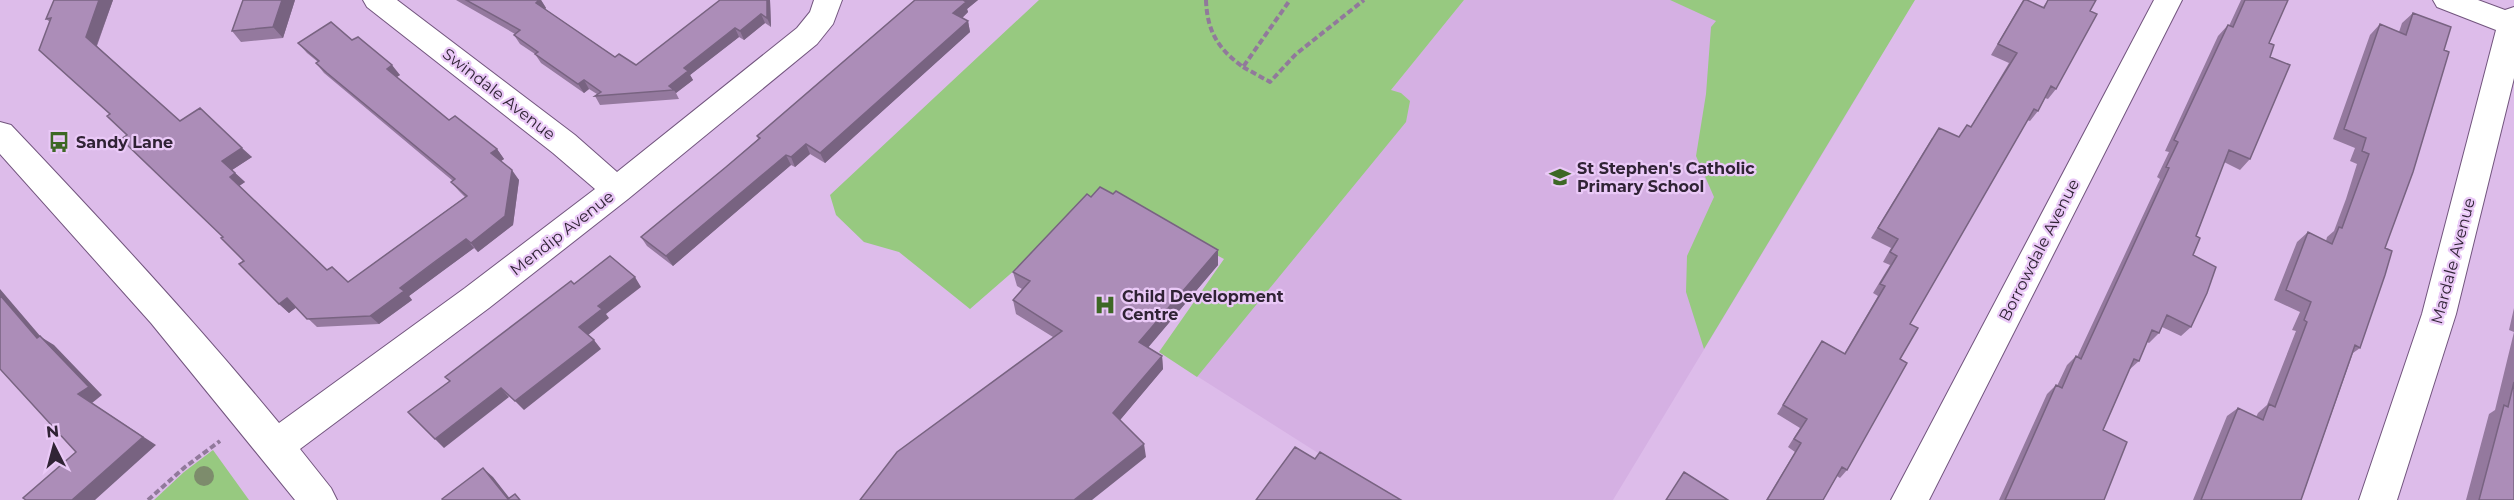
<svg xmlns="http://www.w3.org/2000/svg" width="2514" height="500" font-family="Montserrat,sans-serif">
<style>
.built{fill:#d5b0e3}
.green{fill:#97c980}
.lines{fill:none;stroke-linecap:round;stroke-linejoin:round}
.minor-casing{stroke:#72557e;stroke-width:2}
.path{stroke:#91799b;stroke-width:4;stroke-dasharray:6 3;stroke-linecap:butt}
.minor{fill:#fff;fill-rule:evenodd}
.tree{fill:#7d8c6c}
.wall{fill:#94799e}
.shaded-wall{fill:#786381}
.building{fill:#ac8db8;stroke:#786381;stroke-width:1.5}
.labels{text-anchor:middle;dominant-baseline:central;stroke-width:4.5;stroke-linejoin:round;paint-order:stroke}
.street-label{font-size:16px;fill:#302335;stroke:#eac9f7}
.poi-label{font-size:16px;font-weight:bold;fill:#302335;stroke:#eac9f7;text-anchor:start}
</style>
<rect width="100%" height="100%" fill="#ddbcea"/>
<!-- built -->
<path class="built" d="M 1464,0 L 1670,0 L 1864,85 L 1613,500 L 1392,500 L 1159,352 L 1231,263 L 1391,90 Z"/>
<!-- green -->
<path class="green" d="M 1039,0 L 1464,0 L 1391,90 L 1401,93 L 1410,101 L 1406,122 L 1197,377 L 1159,352 L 1224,259 L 1102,194 L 970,309 L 899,252 L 864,242 L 836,215 L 830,195 Z
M 1670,0 L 1915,0 L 1704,349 L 1686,292 L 1687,256 L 1714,197 L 1696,156 L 1706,94 L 1711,27 L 1716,21 Z
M 213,450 L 249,500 L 154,500 L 184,472 Z"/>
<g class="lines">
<defs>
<path id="minor" d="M 363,0 L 397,0 L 575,135 L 617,172 L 797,28 L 810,12 L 814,0 L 842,0 L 833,24 L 817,44 L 628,199 L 489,308 L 300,449 L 331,488 L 337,500 L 295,500 L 151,323 L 0,154 L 0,122 L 11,125 C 103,222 194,320 279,423 L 465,288 L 595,189 L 553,153 L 367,7 Z
M 2154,0 L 2182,0 L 1929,500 L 1891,500 Z
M 2433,0 L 2478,0 L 2505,10 L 2514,7 L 2514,78 L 2456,314 L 2397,500 L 2359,500 L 2422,314 L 2496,30 L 2437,7 Z"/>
</defs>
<!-- minor casing -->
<use href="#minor" class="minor-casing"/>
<!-- path -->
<path class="path" d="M 1206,0 C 1207,31 1218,49 1243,67 L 1290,0
M 1243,67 L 1270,82 L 1296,54 L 1364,0
M 148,500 L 185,467 L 220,441"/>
<!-- minor -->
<use href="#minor" class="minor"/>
</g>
<!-- trees -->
<circle class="tree" cx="204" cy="476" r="10"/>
<!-- wall -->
<path class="wall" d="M 113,0 L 97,46 L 180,121 L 252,157 L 232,170 L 245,182 L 239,186 L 327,270 L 348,282 L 465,197 L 459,191 L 451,182 L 453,181 L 324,73 L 316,63 L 318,62 L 307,53 L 298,43 L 352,40 L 400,75 L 396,77 L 449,120 L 497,149 L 504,159 L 501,161 L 519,180 L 513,225 L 478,252 L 474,248 L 441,272 L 409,296 L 412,300 L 379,324 L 317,327 L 296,307 L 289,313 L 279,304 L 223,237 L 127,135 L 110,114 L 50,22 L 46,19 Z
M 295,0 L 283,38 L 241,42 L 232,31 Z
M 456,0 L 541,0 L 546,8 L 545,9 L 615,57 L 636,65 L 770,0 L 771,27 L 765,23 L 744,40 L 739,37 L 690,75 L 693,80 L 676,93 L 679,99 L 600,105 L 595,96 L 597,94 L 589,89 L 584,93 L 541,63 L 535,54 L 520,44 L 514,35 L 515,34 Z
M 915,0 L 978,0 L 967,9 L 968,12 L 962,18 L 968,21 L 970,32 L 825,163 L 810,154 L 795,167 L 791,165 L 673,266 L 647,246 L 641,237 L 726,167 L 758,139 L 757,136 Z
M 2023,0 L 2043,7 L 2048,0 L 2090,11 L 2056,89 L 2048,99 L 2045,98 L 2038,111 L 2030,121 L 2027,120 L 1910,324 L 1900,359 L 1847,470 L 1840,478 L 1837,476 L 1823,500 L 1766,500 L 1795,452 L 1788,447 L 1800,428 L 1777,414 L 1822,341 L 1844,354 L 1878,296 L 1873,293 L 1890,265 L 1883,262 L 1891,248 L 1871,238 L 1932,138 L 1958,137 L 1971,127 L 2009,63 L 1991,55 Z
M 2241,0 L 2288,0 L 2269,43 L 2270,57 L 2250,159 L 2240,170 L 2224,162 L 2196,236 L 2193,255 L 2191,327 L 2181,336 L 2162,327 L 2159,333 L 2149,343 L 2147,342 L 2139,361 L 2129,370 L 2103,430 L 2104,500 L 1999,500 L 2047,394 L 2056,385 L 2057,386 L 2067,365 L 2076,356 L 2077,357 L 2160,179 L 2157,177 L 2169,152 L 2165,151 L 2218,36 L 2228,25 L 2229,26 Z
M 2413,13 L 2385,248 L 2360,348 L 2353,353 L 2301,500 L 2193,500 L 2227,416 L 2238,408 L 2256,417 L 2258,413 L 2267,405 L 2296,331 L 2292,330 L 2300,312 L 2274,300 L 2297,242 L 2308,232 L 2326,241 L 2327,237 L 2334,231 L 2346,199 L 2357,164 L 2350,161 L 2355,148 L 2333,139 L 2370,35 L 2380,24 L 2399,32 L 2402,23 Z
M 1113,194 L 1218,250 L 1218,265 L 1148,347 L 1162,356 L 1163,369 L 1120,420 L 1146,457 L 1053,337 L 1016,314 L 1013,300 L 1022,289 L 1017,286 L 1013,272 L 1091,197 Z
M 2514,308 L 2514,500 L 2466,500 L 2489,414 L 2495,410 L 2514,332 L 2509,330 Z"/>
<!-- shaded-wall -->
<path class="shaded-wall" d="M 99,0 L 113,0 L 96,47 L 86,37 Z
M 282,0 L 295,0 L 283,38 L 273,27 Z
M 539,0 L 541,0 L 546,8 L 542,12 L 536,3 Z
M 767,0 L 770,0 L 771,27 L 767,18 Z
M 963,0 L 978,0 L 967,9 L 968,12 L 956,24 L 953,13 Z
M 761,14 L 765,23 L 744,40 L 740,31 Z
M 968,21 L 970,32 L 825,163 L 820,153 Z
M 735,28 L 739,37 L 690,75 L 693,80 L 676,93 L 674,90 L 669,86 L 684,68 Z
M 392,65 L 400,75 L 394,79 L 387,69 Z
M 584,80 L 589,89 L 584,93 L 578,84 Z
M 806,144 L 810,154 L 795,167 L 791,157 Z
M 242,148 L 252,157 L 232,170 L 222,161 Z
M 497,149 L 504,159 L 498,163 L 491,153 Z
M 786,155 L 791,165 L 673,266 L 666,256 Z
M 512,170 L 519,180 L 513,225 L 478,252 L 471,243 Z
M 235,173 L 245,182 L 239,186 L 230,177 Z
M 466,239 L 474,248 L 409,296 L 412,300 L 379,324 L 370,316 L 400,288 Z
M 1218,250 L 1218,265 L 1141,356 L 1139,342 Z
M 635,277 L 641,287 L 606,314 L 609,318 L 587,336 L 579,327 L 598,306 Z
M 0,289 L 41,337 L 54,345 L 102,395 L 92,403 L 156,445 L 95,500 L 72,500 L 143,437 L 78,394 L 37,338 L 0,295 Z
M 287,298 L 297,307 L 289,313 L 279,304 Z
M 594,340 L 601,349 L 524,410 L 515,401 Z
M 1162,356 L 1163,369 L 1115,426 L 1113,413 Z
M 501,388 L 509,397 L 444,448 L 435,439 Z
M 1144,444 L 1146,457 L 1092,500 L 1074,500 Z
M 483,468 L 493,477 L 511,500 L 509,500 Z"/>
<!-- building -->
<path class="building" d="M 54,0 L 99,0 L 86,37 L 180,121 L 200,108 L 242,148 L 222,161 L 235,173 L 230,177 L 327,270 L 332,267 L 348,282 L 467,196 L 451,182 L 455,179 L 327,73 L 316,63 L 319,61 L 298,43 L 331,22 L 352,40 L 358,37 L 392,65 L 387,69 L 449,120 L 455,116 L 497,149 L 491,153 L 512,170 L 505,216 L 471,243 L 466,239 L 433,263 L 400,288 L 404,291 L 370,316 L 307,319 L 287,298 L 279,304 L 239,264 L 244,261 L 221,238 L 223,237 L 121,139 L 127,135 L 107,116 L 110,114 L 39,50 L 51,18 L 46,19 Z
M 243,0 L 282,0 L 273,27 L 232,31 Z
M 466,0 L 539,0 L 536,3 L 615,57 L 619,54 L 636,65 L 720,0 L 767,0 L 767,18 L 761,14 L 740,31 L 735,28 L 684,68 L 688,71 L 669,86 L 674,90 L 595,96 L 601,92 L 584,80 L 578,84 L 535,54 L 538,52 L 514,35 L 520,30 Z
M 915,0 L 963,0 L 966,2 L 953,13 L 968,21 L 820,153 L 806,144 L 791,157 L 786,155 L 666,256 L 641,237 L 726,167 L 760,138 L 757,136 Z
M 2024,0 L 2027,0 L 2044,8 L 2048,0 L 2096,0 L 2090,11 L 2097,14 L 2056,89 L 2051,86 L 2038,111 L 2034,109 L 1910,324 L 1918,328 L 1900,359 L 1907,363 L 1847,470 L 1842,467 L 1823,500 L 1767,500 L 1801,443 L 1794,439 L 1807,419 L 1783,405 L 1822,341 L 1845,354 L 1885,286 L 1880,284 L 1897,256 L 1890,252 L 1898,239 L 1878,228 L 1939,128 L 1959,137 L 1967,125 L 1971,127 L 2017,53 L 1998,44 Z
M 2245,0 L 2288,0 L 2269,43 L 2274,45 L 2270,57 L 2290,65 L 2250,159 L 2229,150 L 2196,236 L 2200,238 L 2193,255 L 2216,267 L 2207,293 L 2191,327 L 2167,315 L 2159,333 L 2152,330 L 2139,361 L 2134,359 L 2103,430 L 2127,442 L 2104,500 L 2005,500 L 2056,385 L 2062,388 L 2076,356 L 2081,359 L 2169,168 L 2166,167 L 2178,142 L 2174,140 L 2228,25 L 2233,27 Z
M 2413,13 L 2451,27 L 2444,50 L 2449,52 L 2413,172 L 2385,248 L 2392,251 L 2385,275 L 2360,348 L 2355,345 L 2301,500 L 2201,500 L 2238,408 L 2263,420 L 2269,404 L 2275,407 L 2307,322 L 2304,320 L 2311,302 L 2286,290 L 2308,232 L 2332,244 L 2339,227 L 2342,228 L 2369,154 L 2362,151 L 2366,138 L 2344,129 L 2380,24 L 2406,35 Z
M 1100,187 L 1113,194 L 1116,191 L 1218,250 L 1139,342 L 1162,356 L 1113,413 L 1144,444 L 1074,500 L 860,500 L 897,452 L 1062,331 L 1013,300 L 1030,281 L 1013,272 L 1087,194 L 1091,197 Z
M 610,256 L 635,277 L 598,306 L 602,309 L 579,327 L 594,340 L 515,401 L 501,388 L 435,439 L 408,412 L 450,381 L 445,377 L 571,281 L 574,284 Z
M 0,295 L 37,338 L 40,336 L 89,387 L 78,394 L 143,437 L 72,500 L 26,500 L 23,498 L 76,452 L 0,369 Z
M 2514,382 L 2514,500 L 2479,500 L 2504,405 L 2508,407 Z
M 1295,447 L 1315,459 L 1320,452 L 1401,500 L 1256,500 Z
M 483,468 L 508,499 L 515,494 L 520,500 L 443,500 L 442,499 Z
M 1684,472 L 1728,500 L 1666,500 Z"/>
<!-- icons -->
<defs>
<symbol id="bus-bare" viewBox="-9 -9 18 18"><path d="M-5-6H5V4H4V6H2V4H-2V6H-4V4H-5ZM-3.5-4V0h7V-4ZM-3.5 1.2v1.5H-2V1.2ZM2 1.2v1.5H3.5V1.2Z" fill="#3d6825" stroke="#eac9f7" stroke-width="2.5" paint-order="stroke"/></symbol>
<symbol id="school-bare" viewBox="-9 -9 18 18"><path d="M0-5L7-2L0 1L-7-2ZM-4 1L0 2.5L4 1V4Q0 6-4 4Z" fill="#3d6825" stroke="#eac9f7" stroke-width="2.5" paint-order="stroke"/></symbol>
<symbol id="hospital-bare" viewBox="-9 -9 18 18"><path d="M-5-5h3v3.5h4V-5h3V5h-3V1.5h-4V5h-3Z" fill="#3d6825" stroke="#eac9f7" stroke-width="2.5" paint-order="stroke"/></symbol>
</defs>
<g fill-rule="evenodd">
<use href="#bus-bare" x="44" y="127" width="30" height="30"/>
<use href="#school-bare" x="1545" y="162" width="30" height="30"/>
<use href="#hospital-bare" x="1090" y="290" width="30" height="30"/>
</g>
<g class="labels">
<!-- street labels -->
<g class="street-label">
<text transform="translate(499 94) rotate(38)">Swindale Avenue</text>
<text transform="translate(562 233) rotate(-38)">Mendip Avenue</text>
<text transform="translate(2039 250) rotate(-63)">Borrowdale Avenue</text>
<text transform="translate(2453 261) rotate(-75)">Mardale Avenue</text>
</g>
<!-- poi labels -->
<g class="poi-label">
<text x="76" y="142">Sandy Lane</text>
<text x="1577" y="168">St Stephen's Catholic<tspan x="1577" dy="18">Primary School</tspan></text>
<text x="1122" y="296">Child Development<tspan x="1122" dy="18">Centre</tspan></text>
</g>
</g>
<!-- north arrow -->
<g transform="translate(54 446) rotate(354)" stroke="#eac9f7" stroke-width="4.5" paint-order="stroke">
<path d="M0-4.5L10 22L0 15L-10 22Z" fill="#302335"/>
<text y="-9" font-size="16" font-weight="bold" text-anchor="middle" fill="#302335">N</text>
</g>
</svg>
